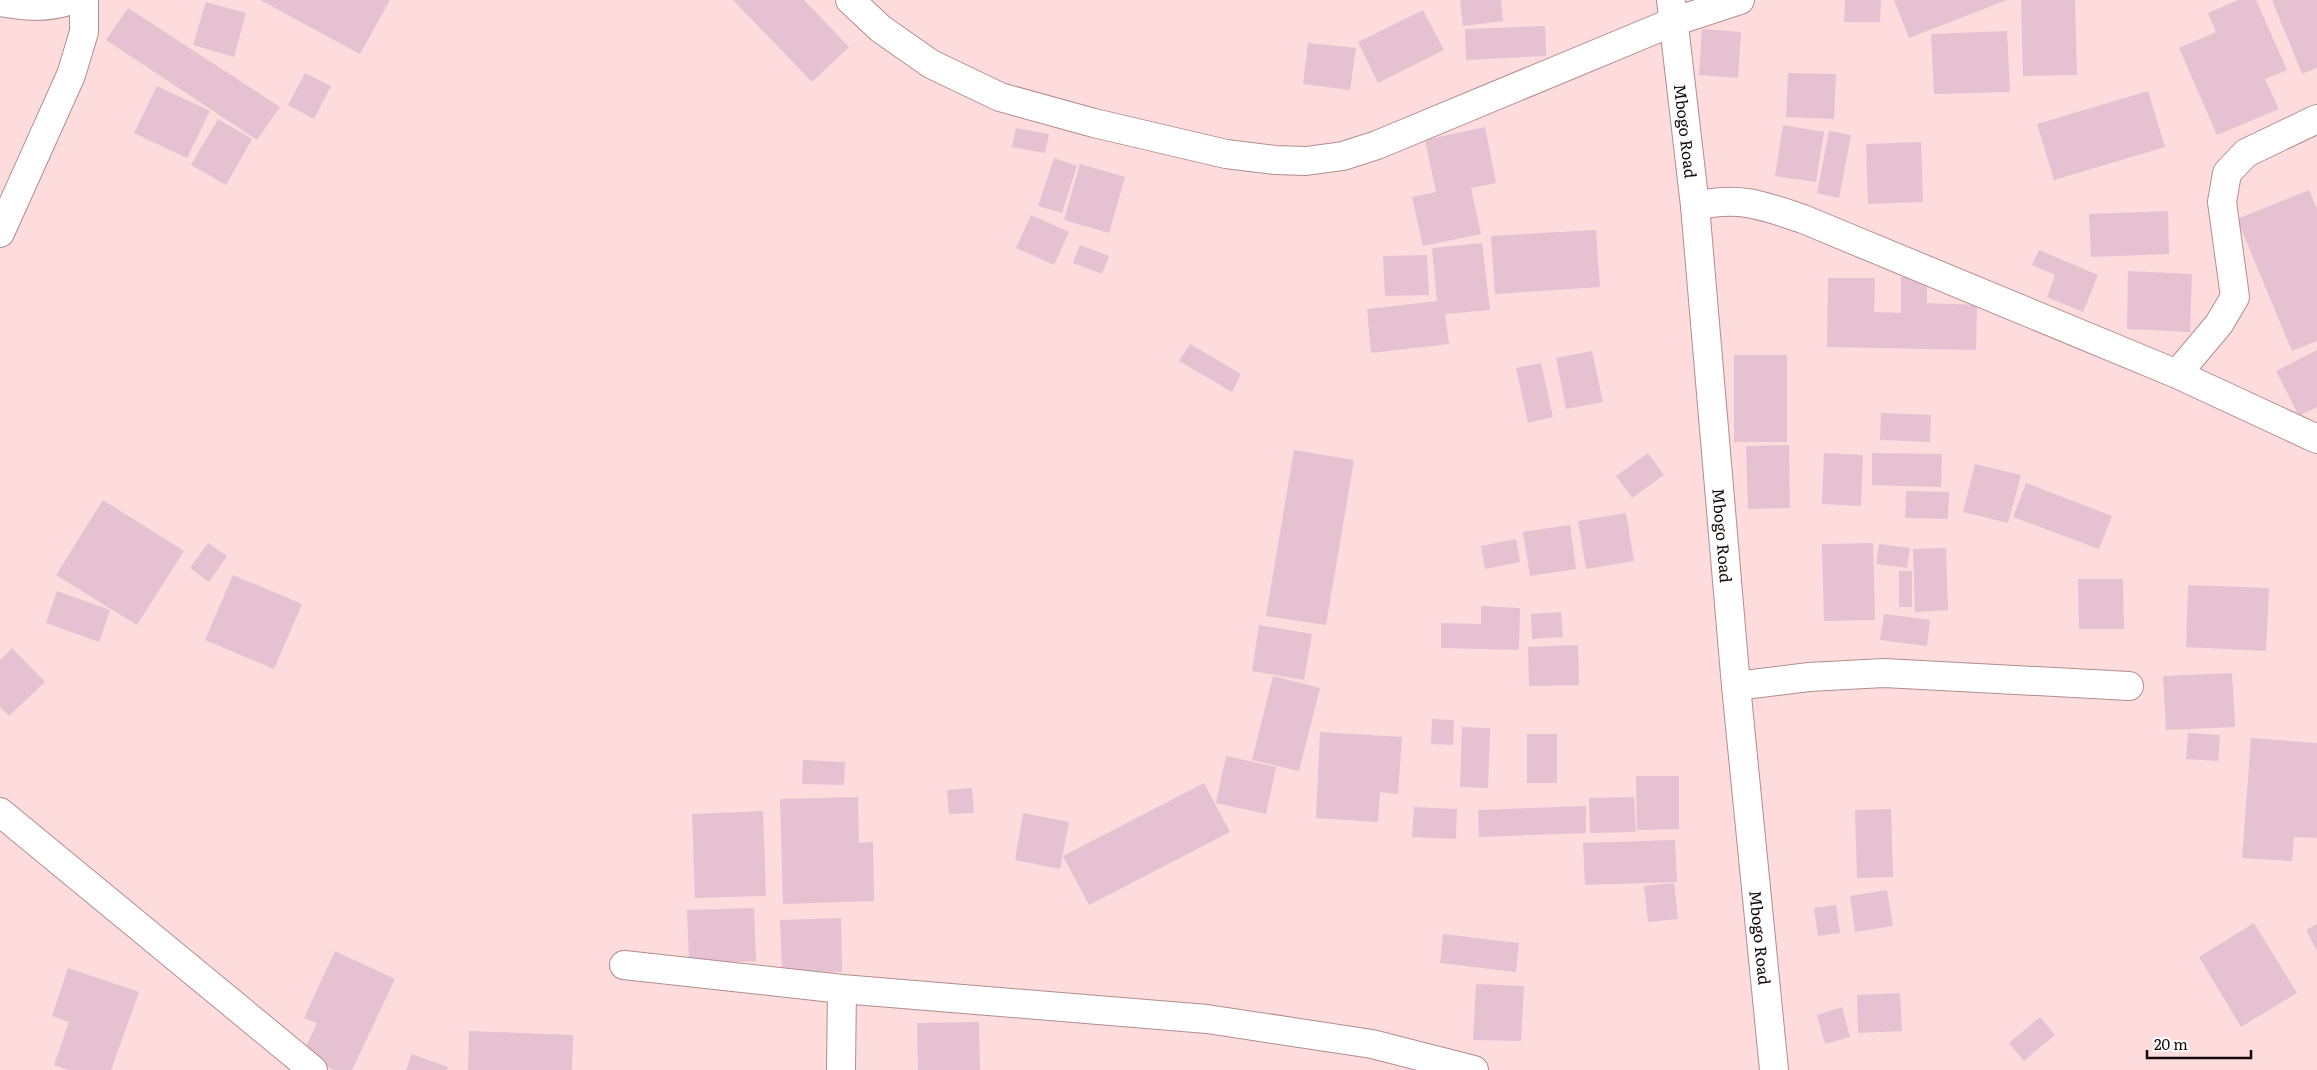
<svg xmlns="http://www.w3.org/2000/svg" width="2317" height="1070" font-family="Literata,serif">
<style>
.building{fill:#e6c1d1}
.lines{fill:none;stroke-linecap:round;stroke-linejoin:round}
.minor-casing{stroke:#b38c8d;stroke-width:30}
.secondary-casing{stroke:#b38c8d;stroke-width:30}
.minor{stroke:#fff;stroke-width:28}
.secondary{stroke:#fff;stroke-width:28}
.labels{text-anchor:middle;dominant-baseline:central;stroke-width:4;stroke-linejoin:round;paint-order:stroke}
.street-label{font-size:16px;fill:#140708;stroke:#fff}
</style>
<rect width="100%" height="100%" fill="#fedcdd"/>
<!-- building -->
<path class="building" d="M 260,0 L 390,0 L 360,54 Z
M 733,0 L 804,0 L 849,47 L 812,82 Z
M 1460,0 L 1501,0 L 1503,21 L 1463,26 Z
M 1845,0 L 1881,0 L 1880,22 L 1844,22 Z
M 1894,0 L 2007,0 L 1909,38 Z
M 2021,0 L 2075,0 L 2077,75 L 2023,76 Z
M 2238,0 L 2256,0 L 2287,70 L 2265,79 L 2279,109 L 2217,135 L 2179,48 L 2216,32 L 2208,13 Z
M 2272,0 L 2317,0 L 2317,68 L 2302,74 Z
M 206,2 L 246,13 L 234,57 L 193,45 Z
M 128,8 L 280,107 L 257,140 L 106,40 Z
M 1423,10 L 1444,50 L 1378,83 L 1358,42 Z
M 1545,26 L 1546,56 L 1466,60 L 1465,29 Z
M 1702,29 L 1741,32 L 1738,78 L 1699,75 Z
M 2007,31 L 2010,92 L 1934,94 L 1931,34 Z
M 1308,43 L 1356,48 L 1350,90 L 1303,84 Z
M 305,73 L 331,86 L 314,119 L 288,105 Z
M 1788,73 L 1836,74 L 1834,119 L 1786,117 Z
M 157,86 L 210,111 L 187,158 L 134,133 Z
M 2148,91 L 2165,147 L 2054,180 L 2037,124 Z
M 218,119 L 252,139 L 226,185 L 191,165 Z
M 1783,125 L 1824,132 L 1816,182 L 1775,176 Z
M 1485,127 L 1496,183 L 1471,188 L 1481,234 L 1423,246 L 1412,197 L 1436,192 L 1425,140 Z
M 1016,128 L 1049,134 L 1045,153 L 1012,147 Z
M 1829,131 L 1851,135 L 1839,198 L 1817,193 Z
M 1921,142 L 1923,202 L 1868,204 L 1866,144 Z
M 1054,158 L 1077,166 L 1062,213 L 1038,206 Z
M 1080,164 L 1125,177 L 1109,233 L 1064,220 Z
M 2309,190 L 2317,209 L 2317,341 L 2292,351 L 2237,219 Z
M 2168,211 L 2169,254 L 2091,257 L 2089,214 Z
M 1031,215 L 1069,232 L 1054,265 L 1016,248 Z
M 1596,230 L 1600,287 L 1495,294 L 1491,236 Z
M 1482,243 L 1490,310 L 1445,314 L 1449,344 L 1371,353 L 1367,309 L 1437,301 L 1432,248 Z
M 1080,245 L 1109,256 L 1102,274 L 1073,263 Z
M 2039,250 L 2098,275 L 2083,312 L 2047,297 L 2055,275 L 2032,265 Z
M 1427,255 L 1429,295 L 1385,296 L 1383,256 Z
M 2128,271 L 2192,274 L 2190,332 L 2127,329 Z
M 1901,277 L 1927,278 L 1927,303 L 1977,305 L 1976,350 L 1827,347 L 1828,278 L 1875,278 L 1874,312 L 1901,313 Z
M 1190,344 L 1241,374 L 1232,392 L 1179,361 Z
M 2317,350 L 2317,407 L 2299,416 L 2276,371 Z
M 1592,351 L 1603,402 L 1566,409 L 1556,358 Z
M 1734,355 L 1787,355 L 1787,442 L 1734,442 Z
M 1541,363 L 1553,417 L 1528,423 L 1516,368 Z
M 1881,413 L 1931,415 L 1930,442 L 1880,440 Z
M 1789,445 L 1790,508 L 1748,509 L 1746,446 Z
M 1294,450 L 1354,460 L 1326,625 L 1266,616 Z
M 1648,453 L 1664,475 L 1632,498 L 1616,476 Z
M 1824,453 L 1863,455 L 1861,506 L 1822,504 Z
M 1872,453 L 1942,454 L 1941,487 L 1872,485 Z
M 1975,464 L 2021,475 L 2008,523 L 1963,512 Z
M 2026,483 L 2112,516 L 2099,549 L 2013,517 Z
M 1906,491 L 1949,492 L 1948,519 L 1905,518 Z
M 103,500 L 184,551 L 137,625 L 56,575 Z
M 1626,513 L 1634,561 L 1586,569 L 1578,521 Z
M 1570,525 L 1576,569 L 1530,576 L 1523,532 Z
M 1516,539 L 1520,562 L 1485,569 L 1481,546 Z
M 208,543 L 227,556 L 209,582 L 190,568 Z
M 1873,543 L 1875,620 L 1824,621 L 1822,544 Z
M 1879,544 L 1910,548 L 1907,568 L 1876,564 Z
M 1946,548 L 1948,610 L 1915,612 L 1913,549 Z
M 1899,571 L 1912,571 L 1912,607 L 1899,607 Z
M 233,575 L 302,604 L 274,669 L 205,640 Z
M 2078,579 L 2123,579 L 2124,629 L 2079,629 Z
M 2188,585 L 2269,588 L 2266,651 L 2186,647 Z
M 57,591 L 110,610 L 99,642 L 46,623 Z
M 1481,606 L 1520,608 L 1519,650 L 1441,648 L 1441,623 L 1481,624 Z
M 1561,612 L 1563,637 L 1532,639 L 1531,614 Z
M 1884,614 L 1930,620 L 1927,646 L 1880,640 Z
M 1259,625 L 1312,634 L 1304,680 L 1252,671 Z
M 1578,645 L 1579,685 L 1529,686 L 1528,647 Z
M 12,648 L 45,682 L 9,716 L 0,707 L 0,660 Z
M 2232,673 L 2235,727 L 2166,730 L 2163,676 Z
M 1273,676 L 1320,688 L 1299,771 L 1252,760 Z
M 1432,719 L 1454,720 L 1453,745 L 1431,744 Z
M 1462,727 L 1490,728 L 1488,788 L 1460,787 Z
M 1320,732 L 1402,737 L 1398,794 L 1380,792 L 1378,822 L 1316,818 Z
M 2188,733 L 2220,735 L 2218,761 L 2186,759 Z
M 1527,734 L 1557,734 L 1557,783 L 1527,783 Z
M 2251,738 L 2317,743 L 2317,838 L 2294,837 L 2292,861 L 2242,858 Z
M 1226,756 L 1276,767 L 1266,814 L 1216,803 Z
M 803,760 L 845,762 L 844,785 L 802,784 Z
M 1636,776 L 1679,776 L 1679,829 L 1637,830 Z
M 1204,783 L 1230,832 L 1089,905 L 1063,856 Z
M 972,788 L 974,813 L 949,814 L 947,790 Z
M 858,797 L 859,843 L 873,842 L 874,901 L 783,904 L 780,799 Z
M 1634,797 L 1636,832 L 1590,833 L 1589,798 Z
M 1586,806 L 1586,833 L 1479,837 L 1478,810 Z
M 1414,807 L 1457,809 L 1456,839 L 1412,837 Z
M 1891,809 L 1893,877 L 1857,878 L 1855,810 Z
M 763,811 L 766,896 L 695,898 L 692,814 Z
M 1023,813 L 1069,822 L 1060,869 L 1015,860 Z
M 1675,840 L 1677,882 L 1585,885 L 1583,843 Z
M 1674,883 L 1678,919 L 1648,922 L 1644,886 Z
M 1887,890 L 1893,926 L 1855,932 L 1850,896 Z
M 1836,905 L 1840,933 L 1818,936 L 1814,908 Z
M 754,908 L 756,961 L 689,964 L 687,910 Z
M 841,918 L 842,972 L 782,973 L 780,920 Z
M 2254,923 L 2297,993 L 2241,1027 L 2199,957 Z
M 2317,924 L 2317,951 L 2306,930 Z
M 1443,934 L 1519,943 L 1516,972 L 1440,963 Z
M 335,951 L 395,979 L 352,1070 L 334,1070 L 302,1055 L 317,1023 L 304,1018 Z
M 68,968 L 139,992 L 111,1070 L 69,1070 L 54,1065 L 69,1022 L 52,1016 Z
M 1476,984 L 1524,986 L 1521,1041 L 1473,1040 Z
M 1900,993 L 1902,1031 L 1858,1033 L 1857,995 Z
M 1842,1007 L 1850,1037 L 1825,1044 L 1817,1015 Z
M 2040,1017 L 2055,1035 L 2024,1061 L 2009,1043 Z
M 979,1022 L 980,1070 L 918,1070 L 917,1023 Z
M 469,1031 L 573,1035 L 572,1070 L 468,1070 Z
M 412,1054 L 448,1067 L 446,1070 L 406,1070 Z"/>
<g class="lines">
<defs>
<path id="minor" d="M 850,0 L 881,29 L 931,64 L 1000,97 L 1094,123 L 1226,154 L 1275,160 L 1306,161 L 1343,156 L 1377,145 L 1673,22 L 1740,0
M 0,2 C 25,6 47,9 71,0
M 1695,206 C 1739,196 1762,205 1803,219 L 2177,374 L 2317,439
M 0,233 L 71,75 L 84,32 L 84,0
M 2177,374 L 2219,324 L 2235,297 L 2222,202 L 2227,173 L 2246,153 L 2317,119
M 1736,686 L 1809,677 L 1884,673 L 2129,686
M 0,812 L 313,1070
M 624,965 L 842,989 L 1207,1019 L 1372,1044 L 1474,1070
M 841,1070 L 842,989"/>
<g id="secondary">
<path id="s1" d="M 1671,0 L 1695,206 L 1736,686 L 1774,1070"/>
</g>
</defs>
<!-- minor casing -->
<use href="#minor" class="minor-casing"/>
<!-- secondary casing -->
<use href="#secondary" class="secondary-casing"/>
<!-- minor -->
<use href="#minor" class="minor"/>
<!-- secondary -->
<use href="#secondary" class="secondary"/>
</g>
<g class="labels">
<!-- street labels -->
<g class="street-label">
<text stroke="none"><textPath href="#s1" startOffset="132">Mbogo Road</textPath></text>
<text stroke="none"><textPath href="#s1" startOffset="538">Mbogo Road</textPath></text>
<text stroke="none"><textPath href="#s1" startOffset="942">Mbogo Road</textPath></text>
</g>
</g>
<!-- scale -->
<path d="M2147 1050v8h104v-8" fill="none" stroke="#140708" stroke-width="2.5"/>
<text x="2154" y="1050" font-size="15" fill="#140708" stroke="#ffffff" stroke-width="4" paint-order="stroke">20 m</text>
</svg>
